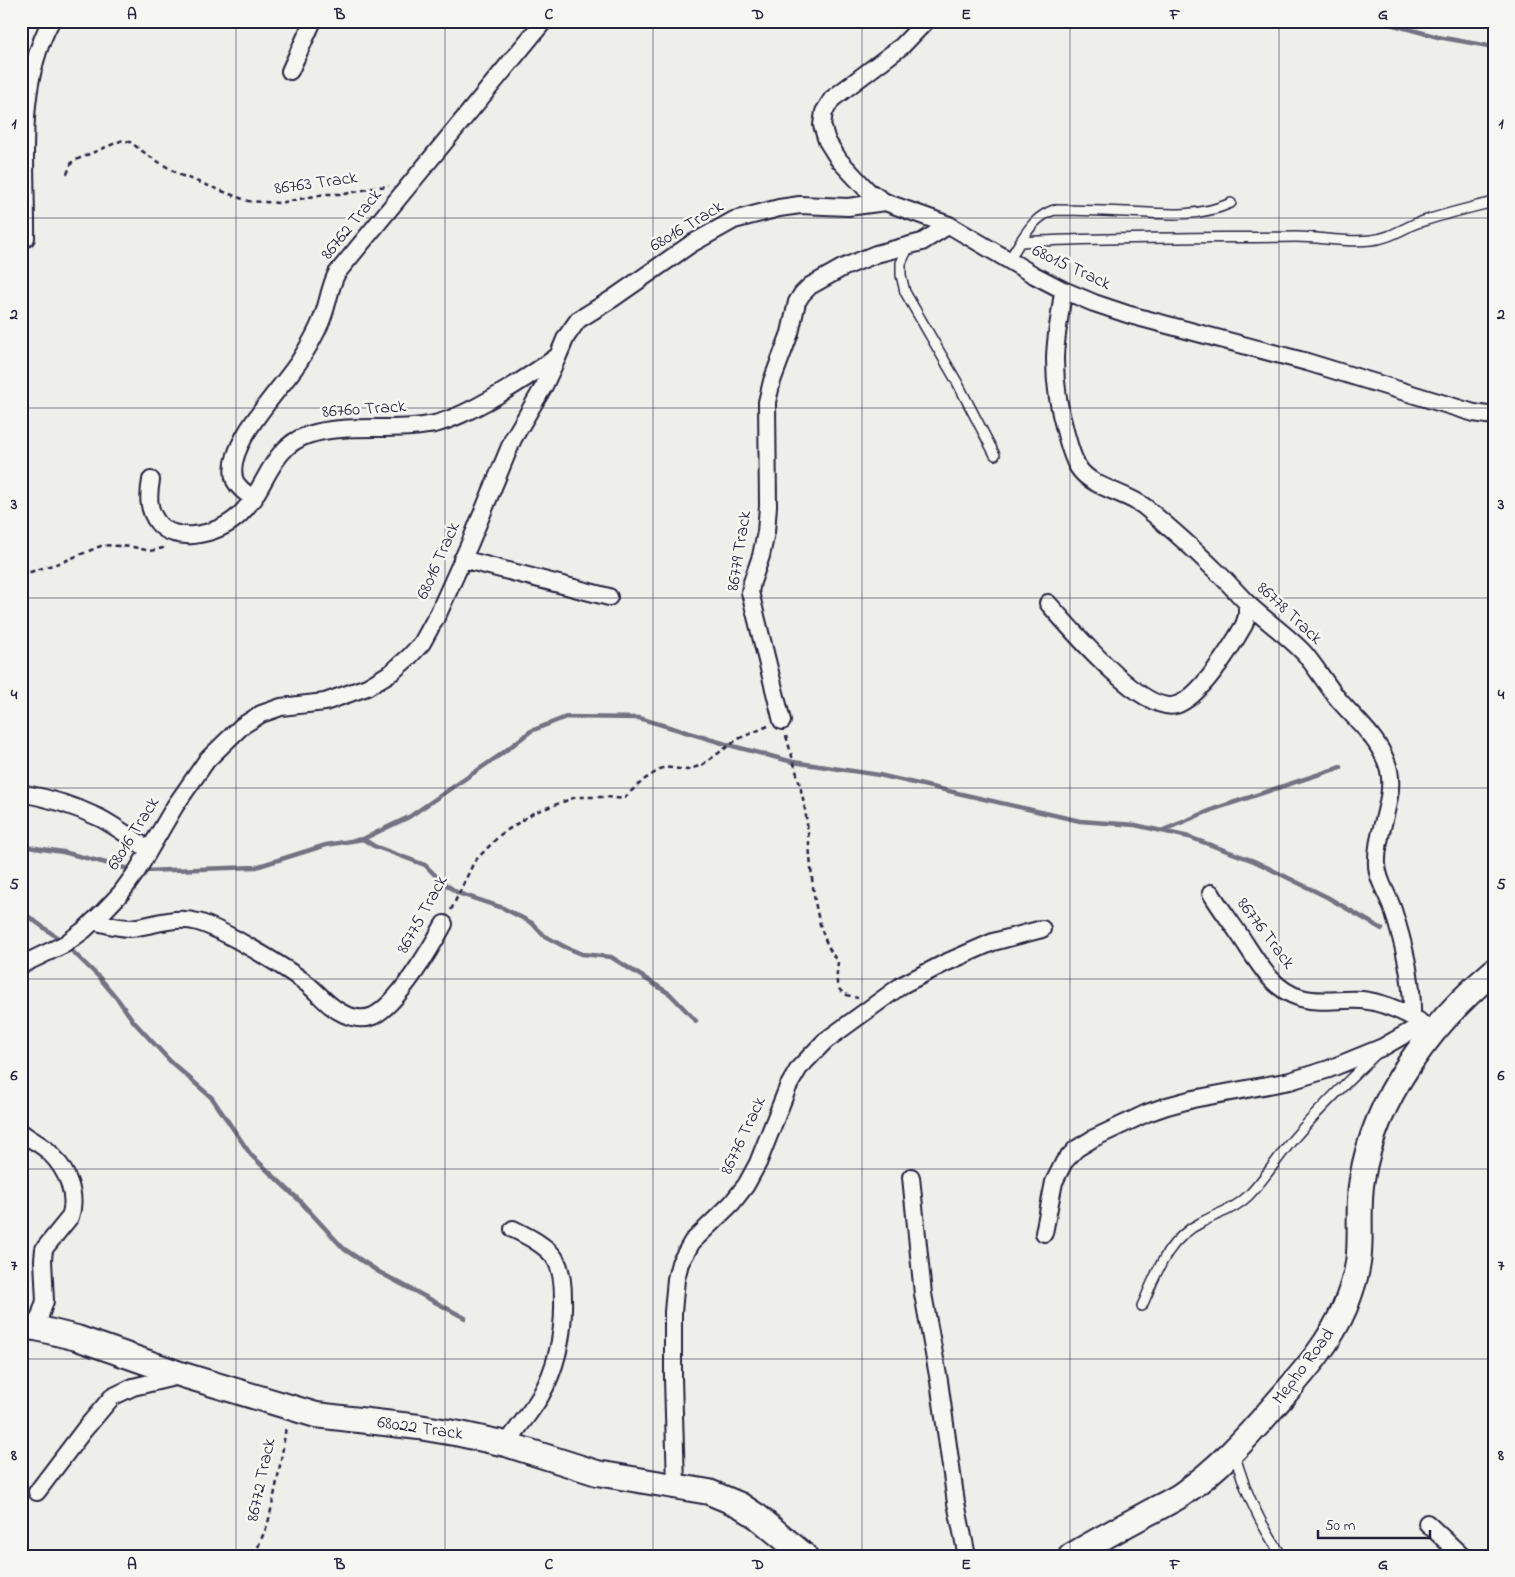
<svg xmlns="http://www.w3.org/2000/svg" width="1515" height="1577" font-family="'Indie Flower',sans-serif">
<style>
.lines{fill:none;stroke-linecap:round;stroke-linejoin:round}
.stream{stroke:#727281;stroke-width:4.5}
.lane-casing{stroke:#22223b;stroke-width:12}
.street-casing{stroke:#22223b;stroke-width:20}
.secondary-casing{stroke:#22223b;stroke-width:28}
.path{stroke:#22223b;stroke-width:2.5;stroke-dasharray:5 4;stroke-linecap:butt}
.lane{stroke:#f6f6f2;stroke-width:9}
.street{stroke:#f6f6f2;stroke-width:16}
.secondary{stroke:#f6f6f2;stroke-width:24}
.grid{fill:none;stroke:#22223b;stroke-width:1;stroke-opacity:0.55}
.labels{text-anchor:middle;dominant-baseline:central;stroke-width:5;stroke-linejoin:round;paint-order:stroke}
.street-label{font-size:18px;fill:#22223b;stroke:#f6f6f2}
.neatline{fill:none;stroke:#22223b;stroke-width:2}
.grid-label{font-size:16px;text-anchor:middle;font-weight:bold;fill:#22223b}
</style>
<rect width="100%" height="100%" fill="#eeeeeb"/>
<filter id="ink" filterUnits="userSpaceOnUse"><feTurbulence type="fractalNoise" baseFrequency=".02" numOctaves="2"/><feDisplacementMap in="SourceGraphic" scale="10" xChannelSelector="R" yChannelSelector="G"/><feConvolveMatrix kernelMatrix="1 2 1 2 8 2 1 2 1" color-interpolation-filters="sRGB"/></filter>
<g filter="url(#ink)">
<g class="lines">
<!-- stream -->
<path class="stream" d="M 1379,21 L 1438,37 L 1494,47
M 1161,831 L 1214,809 L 1341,767
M 363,839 L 374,846 L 425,865 L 441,881 L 458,893 L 503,908 L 532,923 L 543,935 L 565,947 L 582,954 L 611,957 L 670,994 L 696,1021
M 21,846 L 63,852 L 133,870
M 143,871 L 256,867 L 326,845 L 363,839 L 409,817 L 500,755 L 531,731 L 566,717 L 639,718 L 729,745 L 793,762 L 879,775 L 1080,821 L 1135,825 L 1189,837 L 1254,861 L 1327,897 L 1382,929
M 21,911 L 62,941
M 67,946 L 99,977 L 119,1001 L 134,1022 L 171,1062 L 212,1098 L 251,1155 L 299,1200 L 344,1249 L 379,1272 L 465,1318"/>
<defs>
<path id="lane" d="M 1020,242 C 1030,227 1037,216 1054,210 C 1079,210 1103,211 1128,212 C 1163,214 1198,218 1231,203
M 909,246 L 901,263 L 901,275 L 905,292 L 957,382 L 995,455
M 1009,260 L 1020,242 C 1112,237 1204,238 1296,237 C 1321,237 1346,243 1371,240 C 1388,239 1402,229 1417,223 C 1442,215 1468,208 1494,202
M 1142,1306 C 1157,1272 1167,1239 1202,1222 C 1218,1213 1235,1209 1248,1196 C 1266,1178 1279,1155 1296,1136 C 1321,1107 1348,1081 1376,1054
M 1234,1452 C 1245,1492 1259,1522 1282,1556"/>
<path id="street" d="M 926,21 L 902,46 L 832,99 L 824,112 L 822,125 L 827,141 L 839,160 L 868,191 L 885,202 L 949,225 L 1034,275 L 1063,290 L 1094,303 L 1130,315 L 1307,362 L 1474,413 L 1494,416
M 290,71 L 313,21
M 26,238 C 27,166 15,88 51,21
M 1063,290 C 1061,313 1055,337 1055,360 C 1055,385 1059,410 1066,434 C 1069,445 1072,457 1078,467 C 1091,488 1126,492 1145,507 C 1169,527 1192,547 1214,569 C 1226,580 1236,592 1248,604 C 1266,621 1287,635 1304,653 C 1316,667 1326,684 1338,699 C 1355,719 1376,736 1386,761 C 1400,793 1375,830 1377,864 C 1377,880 1388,894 1393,910 C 1404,945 1413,980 1412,1017
M 151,480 C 148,497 148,510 158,523 C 166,533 181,536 193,535 C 270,526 255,452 308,435 C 344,423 390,432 428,425 C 440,424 453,418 464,413 C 498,397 528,377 558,356
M 254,499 C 247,494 239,489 235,481 C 222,446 283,388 300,360 C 309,346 319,329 324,313 C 329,299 330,286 337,273 L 544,21
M 462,559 L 609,597
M 1048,603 C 1069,627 1143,715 1176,705 C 1200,698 1232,646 1244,625 L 1247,616 L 1247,603
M 782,721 L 750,592 L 752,582 L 761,556 L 766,532 L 768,506 L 767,402 L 772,381 L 790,333 L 797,302 L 802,294 L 810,286 L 842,268 L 876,254 L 922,242 L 949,225
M 21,793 C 49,798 75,806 100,818 C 117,827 133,839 149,850
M 1211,893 C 1220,908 1231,922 1241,937 C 1257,961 1272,990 1301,998 C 1322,1004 1342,998 1362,1000 C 1382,1002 1402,1011 1419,1021
M 93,921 C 105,924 118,928 130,928 C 153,926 175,915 198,922 C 212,926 226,934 239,941 C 262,954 285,967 306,983 C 319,993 328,1007 344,1014 C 353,1018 364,1020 373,1016 C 398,1004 431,948 444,924
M 21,965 L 65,944 L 84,930 L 103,912 L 121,893 L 137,871 L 175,806 L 207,760 L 242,726 L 261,714 L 281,707 L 325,702 L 367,687 L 392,672 L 409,657 L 422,643 L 439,612 L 470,543 L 513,439 L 544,386 L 558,356 L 566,337 L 578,320 L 612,299 L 691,244 L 734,220 L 779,208 L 800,205 L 848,207 L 885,202
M 21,1132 C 30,1140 42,1144 50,1153 C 66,1169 78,1194 70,1217 L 44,1249 L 43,1260 L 45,1301 L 36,1328
M 911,1177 L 923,1294 L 939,1381 L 956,1503 L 967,1556
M 1044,1233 L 1054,1182 L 1064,1162 L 1076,1149 L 1094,1138 L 1147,1113 L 1167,1106 L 1193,1099 L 1290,1081 L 1329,1069 L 1383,1047 L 1423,1024
M 506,1444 C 517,1429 530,1413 540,1397 C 557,1367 564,1332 563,1298 C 563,1285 562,1268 554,1257 C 544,1244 527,1236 513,1229
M 676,1486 L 673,1378 L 673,1312 L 676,1279 L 680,1263 L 692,1242 L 732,1203 L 746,1185 L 758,1163 L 788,1087 L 799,1068 L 825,1041 L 902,985 L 945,963 L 993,942 L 1042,929
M 37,1492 L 84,1430 L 112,1397 L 133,1387 L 183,1375
M 1427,1523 L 1462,1556"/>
<path id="secondary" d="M 21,1327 L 36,1328 L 77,1338 L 183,1375 L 316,1415 L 419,1427 L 460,1434 L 506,1444 L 597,1473 L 709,1492 L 740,1505 L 758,1517 L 805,1556
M 1071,1556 C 1096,1541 1122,1527 1148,1513 C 1159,1507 1170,1502 1181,1495 C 1217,1470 1246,1439 1274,1406 C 1301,1375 1329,1345 1345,1307 C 1350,1294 1356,1277 1358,1263 C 1362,1237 1357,1206 1362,1179 C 1375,1097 1431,1024 1494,971"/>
</defs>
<!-- lane casing -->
<use href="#lane" class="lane-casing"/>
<!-- street casing -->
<use href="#street" class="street-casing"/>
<!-- secondary casing -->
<use href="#secondary" class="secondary-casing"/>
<!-- path -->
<path class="path" d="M 67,174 L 72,162 L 82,157 L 123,140 L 130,142 L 149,156 L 180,175 L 248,201 L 280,203 L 325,194 L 345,194 L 378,187 L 389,186
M 21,575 L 65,561 L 103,545 L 133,547 L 150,551 L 163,548 L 163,545
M 786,736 C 793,760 801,785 805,810 C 813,856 808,924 838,962 C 836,984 833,993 858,998
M 451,910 L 474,862 L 500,835 L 533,813 L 576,797 L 608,797 L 624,799 L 628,794 L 645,779 L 664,767 L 687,770 L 702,765 L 738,739 L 768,726
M 256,1556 C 258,1542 266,1532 269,1519 C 276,1488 282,1458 286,1426"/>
<!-- lane -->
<use href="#lane" class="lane"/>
<!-- street -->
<use href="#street" class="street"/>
<!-- secondary -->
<use href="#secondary" class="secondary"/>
</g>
</g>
<!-- grid -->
<path class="grid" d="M 236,21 L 236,1556M 445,21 L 445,1556M 653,21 L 653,1556M 862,21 L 862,1556M 1070,21 L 1070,1556M 1279,21 L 1279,1556M 21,218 L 1494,218M 21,408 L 1494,408M 21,598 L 1494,598M 21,788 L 1494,788M 21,979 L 1494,979M 21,1169 L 1494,1169M 21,1359 L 1494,1359"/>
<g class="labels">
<!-- street labels -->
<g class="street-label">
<text transform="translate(316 184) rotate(-8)">86763 Track</text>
<text transform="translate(352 225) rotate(-51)">86762 Track</text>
<text transform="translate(687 227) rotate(-31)">68016 Track</text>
<text transform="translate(1071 268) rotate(25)">68015 Track</text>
<text transform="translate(364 410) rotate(-4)">86760 Track</text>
<text transform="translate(740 551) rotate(-81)">86779 Track</text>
<text transform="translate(439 561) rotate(-66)">68016 Track</text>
<text transform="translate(1289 614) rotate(43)">86778 Track</text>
<text transform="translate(134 834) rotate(-58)">68016 Track</text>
<text transform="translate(423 915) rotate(-61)">86775 Track</text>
<text transform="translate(1265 934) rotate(53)">86776 Track</text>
<text transform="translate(744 1136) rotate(-65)">86776 Track</text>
<text transform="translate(1304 1367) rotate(-53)">Mepho Road</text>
<text transform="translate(420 1429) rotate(8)">68022 Track</text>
<text transform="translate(262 1480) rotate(-78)">86772 Track</text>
</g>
</g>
<!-- margin -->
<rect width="1515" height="1577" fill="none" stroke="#f6f6f2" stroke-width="55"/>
<!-- scale -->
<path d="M1318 1530v8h112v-8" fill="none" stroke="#22223b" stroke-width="2.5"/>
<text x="1325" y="1530" font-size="15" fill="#22223b" stroke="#f6f6f2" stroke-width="4" paint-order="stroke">50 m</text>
<rect x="28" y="28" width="1460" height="1522" class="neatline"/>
<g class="grid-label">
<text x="132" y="19">A</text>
<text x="340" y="19">B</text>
<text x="549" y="19">C</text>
<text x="758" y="19">D</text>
<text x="966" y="19">E</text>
<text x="1175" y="19">F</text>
<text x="1383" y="19">G</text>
<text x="14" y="128">1</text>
<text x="1501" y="128">1</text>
<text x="14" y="319">2</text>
<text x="1501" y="319">2</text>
<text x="14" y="509">3</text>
<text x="1501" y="509">3</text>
<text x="14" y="699">4</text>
<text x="1501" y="699">4</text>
<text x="14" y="889">5</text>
<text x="1501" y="889">5</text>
<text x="14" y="1080">6</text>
<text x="1501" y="1080">6</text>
<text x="14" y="1270">7</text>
<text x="1501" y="1270">7</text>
<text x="14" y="1460">8</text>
<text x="1501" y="1460">8</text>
<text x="132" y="1569">A</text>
<text x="340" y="1569">B</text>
<text x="549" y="1569">C</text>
<text x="758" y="1569">D</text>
<text x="966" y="1569">E</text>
<text x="1175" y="1569">F</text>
<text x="1383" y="1569">G</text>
</g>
</svg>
